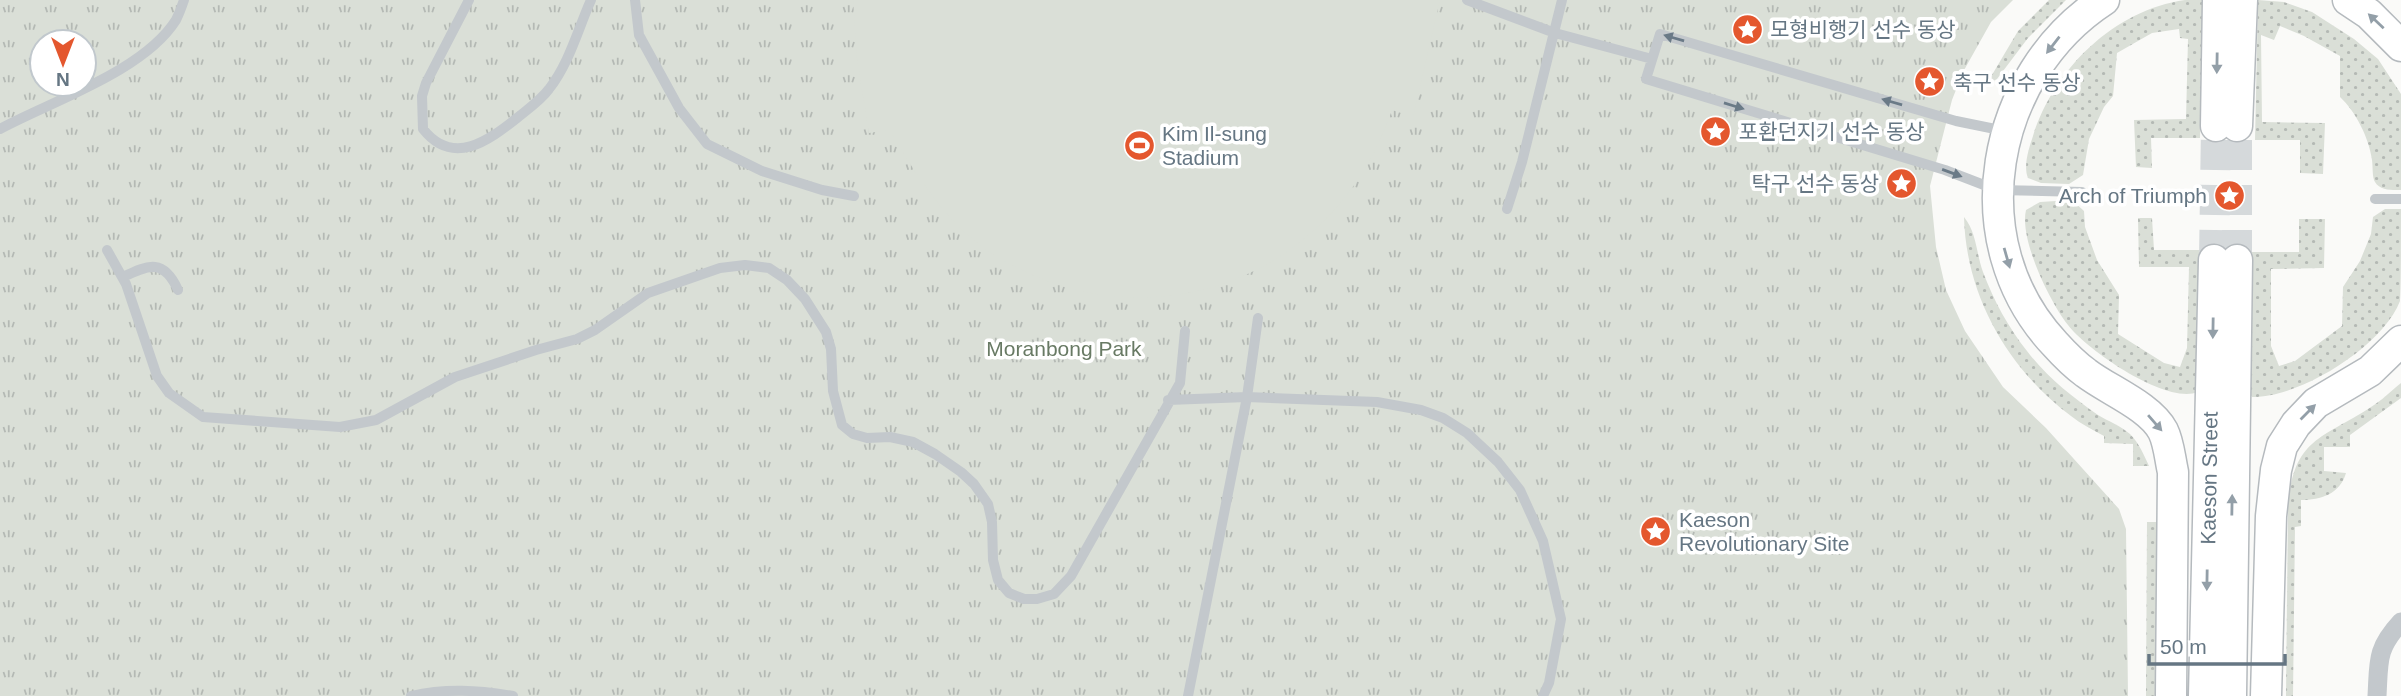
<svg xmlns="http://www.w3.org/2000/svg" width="2401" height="696" font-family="Arial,'Noto Sans KR',sans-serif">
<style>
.grass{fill:url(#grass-dots)}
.park{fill:url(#park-tufts);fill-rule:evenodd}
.garden{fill:#dadfd7}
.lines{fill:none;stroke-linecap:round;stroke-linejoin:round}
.primary-tunnel{stroke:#d5d9db;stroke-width:30;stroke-dasharray:30 15;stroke-linecap:butt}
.primary-casing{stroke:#b5babe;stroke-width:33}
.lane{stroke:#c3c8cc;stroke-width:10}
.street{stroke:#c3c8cc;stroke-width:19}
.primary{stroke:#fff;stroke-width:30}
.oneway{fill:#939fa8}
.oneway2{fill:#6a7a87}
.labels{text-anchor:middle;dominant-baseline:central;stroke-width:7;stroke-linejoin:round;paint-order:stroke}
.poi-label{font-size:21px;fill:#657683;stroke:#fff;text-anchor:start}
.park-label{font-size:21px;fill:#687a64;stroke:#fff}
.street-label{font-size:21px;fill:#657683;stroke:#fff}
</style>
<defs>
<pattern id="grass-dots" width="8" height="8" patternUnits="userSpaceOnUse" patternTransform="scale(1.75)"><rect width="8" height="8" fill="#dadfd7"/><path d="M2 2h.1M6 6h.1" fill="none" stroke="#b4b9b4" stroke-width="1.8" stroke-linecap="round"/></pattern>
<pattern id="park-tufts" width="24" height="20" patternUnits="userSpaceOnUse" patternTransform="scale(1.75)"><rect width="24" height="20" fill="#dadfd7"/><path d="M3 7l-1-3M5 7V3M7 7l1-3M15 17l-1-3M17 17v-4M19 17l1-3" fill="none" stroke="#b4b9b4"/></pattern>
</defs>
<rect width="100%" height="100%" fill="#fafaf8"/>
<!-- grass -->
<path class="grass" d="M 2049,0 L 2066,0 L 2028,38 L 1997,79 L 1986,85 L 2018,31 Z
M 2185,0 L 2203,0 L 2204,2 L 2200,138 L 2151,138 L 2152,168 L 2136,167 L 2134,120 L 2186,119 L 2188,39 L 2180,38 L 2179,29 L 2152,33 L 2117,53 L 2113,96 L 2104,107 L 2089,139 L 2083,175 L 2069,184 L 2041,183 L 2028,178 C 2023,166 2029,148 2033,136 C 2054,69 2114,10 2185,0 Z
M 2258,0 L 2284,2 L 2312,12 L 2354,39 L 2378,59 L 2401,94 L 2401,190 C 2393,190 2380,191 2375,182 C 2372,177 2373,167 2372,160 C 2369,138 2356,112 2340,97 L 2340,56 L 2304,36 L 2280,26 L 2274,40 L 2261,35 L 2262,122 L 2325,123 L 2323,174 L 2300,173 L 2300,140 L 2255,140 Z
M 2072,200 L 2084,211 L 2085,227 L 2097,260 L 2119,295 L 2118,334 L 2164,363 L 2180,367 L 2187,348 L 2189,267 L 2139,267 L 2138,218 L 2152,218 L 2154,250 L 2200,250 L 2198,392 C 2166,405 2087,350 2068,325 C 2050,302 2019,239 2026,210 L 2040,202 Z
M 2385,209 L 2401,209 C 2401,227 2401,289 2400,301 C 2383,346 2300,398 2252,397 L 2247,389 L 2250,252 L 2299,252 L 2299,219 L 2325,219 L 2324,268 L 2271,269 L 2271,346 L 2279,366 L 2295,361 L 2342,326 L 2343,287 L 2360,261 L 2371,234 L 2373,217 Z
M 1964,217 C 1977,233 1976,253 1983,272 C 1994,301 2008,327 2027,351 C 2047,377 2071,396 2098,415 C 2108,421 2121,426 2130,434 C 2139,443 2144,455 2149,466 L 2133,466 L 2133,444 L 2104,443 L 2104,436 C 2093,430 2081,424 2071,416 C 2008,369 1966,296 1964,217 Z
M 2401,383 L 2401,398 L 2350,435 L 2350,447 L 2324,447 L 2324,471 L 2346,473 C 2340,494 2321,500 2301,500 L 2301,526 L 2295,527 L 2293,696 L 2286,696 L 2288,507 C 2293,438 2322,439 2371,407 C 2381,401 2391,391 2401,383 Z
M 2147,522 L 2157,522 L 2156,696 L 2146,696 Z"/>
<!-- park -->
<path class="park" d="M 0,0 L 2013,0 L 1991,22 L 1963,72 L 1952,100 L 1930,186 L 1936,247 L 1946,290 L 1965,331 L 2003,387 L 2046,428 L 2119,509 L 2126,529 L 2128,696 L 0,696 ZM 42,42 L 84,42 L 84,84 L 42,84 Z"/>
<!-- garden -->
<path class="garden" d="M 853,0 L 1440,0 L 1413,117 L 1392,110 C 1337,273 1161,346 1008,263 C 952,233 921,182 889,130 L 869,133 L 857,59 Z"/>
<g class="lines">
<!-- primary-tunnel -->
<path class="primary-tunnel" d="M 2214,260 L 2216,126
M 2237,260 L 2237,126"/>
<defs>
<path id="primary" d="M 2104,0 C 1990,74 1959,242 2055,344 C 2064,354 2075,365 2086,373 C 2108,390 2150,406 2163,431 C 2169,443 2170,459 2173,472 L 2171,696
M 2348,0 L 2369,14 L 2401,46
M 2216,126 L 2218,0
M 2237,126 L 2242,0
M 2204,696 L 2214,260
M 2231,696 L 2237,260
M 2266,696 L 2271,516 L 2276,470 L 2282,446 L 2296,424 L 2316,403 L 2370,371 L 2401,341"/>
</defs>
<!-- primary casing -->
<use href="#primary" class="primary-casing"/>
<!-- lane -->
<path class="lane" d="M 469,0 L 426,83 L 422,96 L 423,129 C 453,167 488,141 517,118 C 528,109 541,100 549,89 C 569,64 578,29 591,0
M 635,0 L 639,35 L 679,108 L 707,144 L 762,171 L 822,190 L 854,196
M 1467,0 L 1555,33 L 1652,59
M 0,129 C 52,101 144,71 176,20 C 179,14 182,6 184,0
M 2005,131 L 1956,121 L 1660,34 L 1646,79 L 1945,170 L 1997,190 L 2082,192
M 2375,199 L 2401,199
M 1507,209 L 1522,162 L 1562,0
M 107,250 L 126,284 L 157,376 L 169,393 L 203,417 L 340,427 L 376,420 L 455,377 L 536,350 L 577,339 L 595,330 L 648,293 L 720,268 L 745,265 L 769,268 L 787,280 L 805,299 L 826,332 L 831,349 L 833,391 L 842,425 L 853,434 L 867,438 L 890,437 L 913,442 L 935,454 L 961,472 L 974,484 L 988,504 L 992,522 L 993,560 L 998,580 L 1009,593 L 1024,599 L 1037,599 L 1054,594 L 1071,576 L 1180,383 L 1185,331
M 123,277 C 149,264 164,259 178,290
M 1168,400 L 1247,397 L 1377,402 L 1421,410 L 1443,418 L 1467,433 L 1498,462 L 1520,490 L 1543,541 L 1561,619 L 1549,683 L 1543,696
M 411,696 C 446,688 478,690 513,696
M 1188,696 L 1247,397 L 1258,318"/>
<!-- street -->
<path class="street" d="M 2377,696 C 2379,661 2376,649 2401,622"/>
<!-- primary -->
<use href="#primary" class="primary"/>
</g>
<!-- one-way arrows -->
<defs><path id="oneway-solid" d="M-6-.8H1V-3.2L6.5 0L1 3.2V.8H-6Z" transform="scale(1.75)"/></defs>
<g class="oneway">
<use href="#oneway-solid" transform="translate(2376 21) rotate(-137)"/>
<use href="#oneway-solid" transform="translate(2053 45) rotate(128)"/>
<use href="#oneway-solid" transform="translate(2217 63) rotate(91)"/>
<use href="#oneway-solid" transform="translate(2007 258) rotate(74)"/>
<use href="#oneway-solid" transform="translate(2213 328) rotate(91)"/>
<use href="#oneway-solid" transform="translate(2308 412) rotate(-45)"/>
<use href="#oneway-solid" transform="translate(2155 423) rotate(49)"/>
<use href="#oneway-solid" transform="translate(2232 505) rotate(-89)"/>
<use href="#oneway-solid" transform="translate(2207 580) rotate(91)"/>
</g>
<g class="oneway2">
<use href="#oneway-solid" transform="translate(1674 38) rotate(-164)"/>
<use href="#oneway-solid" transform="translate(1892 102) rotate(-164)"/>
<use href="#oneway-solid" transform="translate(1734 106) rotate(17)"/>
<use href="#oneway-solid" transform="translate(1952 173) rotate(20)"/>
</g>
<!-- icons -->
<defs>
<symbol id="sight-disc" viewBox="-11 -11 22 22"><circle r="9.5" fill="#e4572e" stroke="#fff"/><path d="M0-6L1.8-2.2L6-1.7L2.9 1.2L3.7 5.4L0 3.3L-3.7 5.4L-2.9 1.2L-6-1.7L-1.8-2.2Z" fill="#fff"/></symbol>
<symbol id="stadium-disc" viewBox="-11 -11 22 22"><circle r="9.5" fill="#e4572e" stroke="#fff"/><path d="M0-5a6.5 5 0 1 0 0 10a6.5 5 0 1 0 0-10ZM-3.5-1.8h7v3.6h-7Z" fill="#fff"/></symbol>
</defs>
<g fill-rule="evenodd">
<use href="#sight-disc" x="1730" y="12" width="35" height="35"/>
<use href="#sight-disc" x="1912" y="64" width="35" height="35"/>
<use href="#sight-disc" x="1698" y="114" width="35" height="35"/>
<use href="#stadium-disc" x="1122" y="128" width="35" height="35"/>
<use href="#sight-disc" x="1884" y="166" width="35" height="35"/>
<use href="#sight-disc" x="2212" y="178" width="35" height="35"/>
<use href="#sight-disc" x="1638" y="514" width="35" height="35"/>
</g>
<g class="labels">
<!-- poi labels -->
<g class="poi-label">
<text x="1770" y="29">모형비행기 선수 동상</text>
<text x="1953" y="82">축구 선수 동상</text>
<text x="1739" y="131">포환던지기 선수 동상</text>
<text x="1162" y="133">Kim Il-sung<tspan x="1162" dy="24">Stadium</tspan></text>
<text x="1879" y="183" text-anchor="end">탁구 선수 동상</text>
<text x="2207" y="195" text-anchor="end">Arch of Triumph</text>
<text x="1679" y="519">Kaeson<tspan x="1679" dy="24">Revolutionary Site</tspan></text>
</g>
<!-- park labels -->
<g class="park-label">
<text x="1064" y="348">Moranbong Park</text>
</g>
<!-- street labels -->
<g class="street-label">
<text transform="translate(2209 478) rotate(-89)">Kaeson Street</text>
</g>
</g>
<!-- north arrow -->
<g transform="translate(63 63) rotate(180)"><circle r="33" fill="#ffffff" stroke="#c1c8cd" stroke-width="2"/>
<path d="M0-5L12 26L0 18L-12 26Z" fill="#e4572e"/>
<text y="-10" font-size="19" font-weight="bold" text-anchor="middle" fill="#657683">N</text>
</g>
<!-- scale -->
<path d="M2149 654v10h136v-10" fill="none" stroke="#657683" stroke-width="3.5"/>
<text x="2160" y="654" font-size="21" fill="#657683" stroke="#ffffff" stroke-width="5" paint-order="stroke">50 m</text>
</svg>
